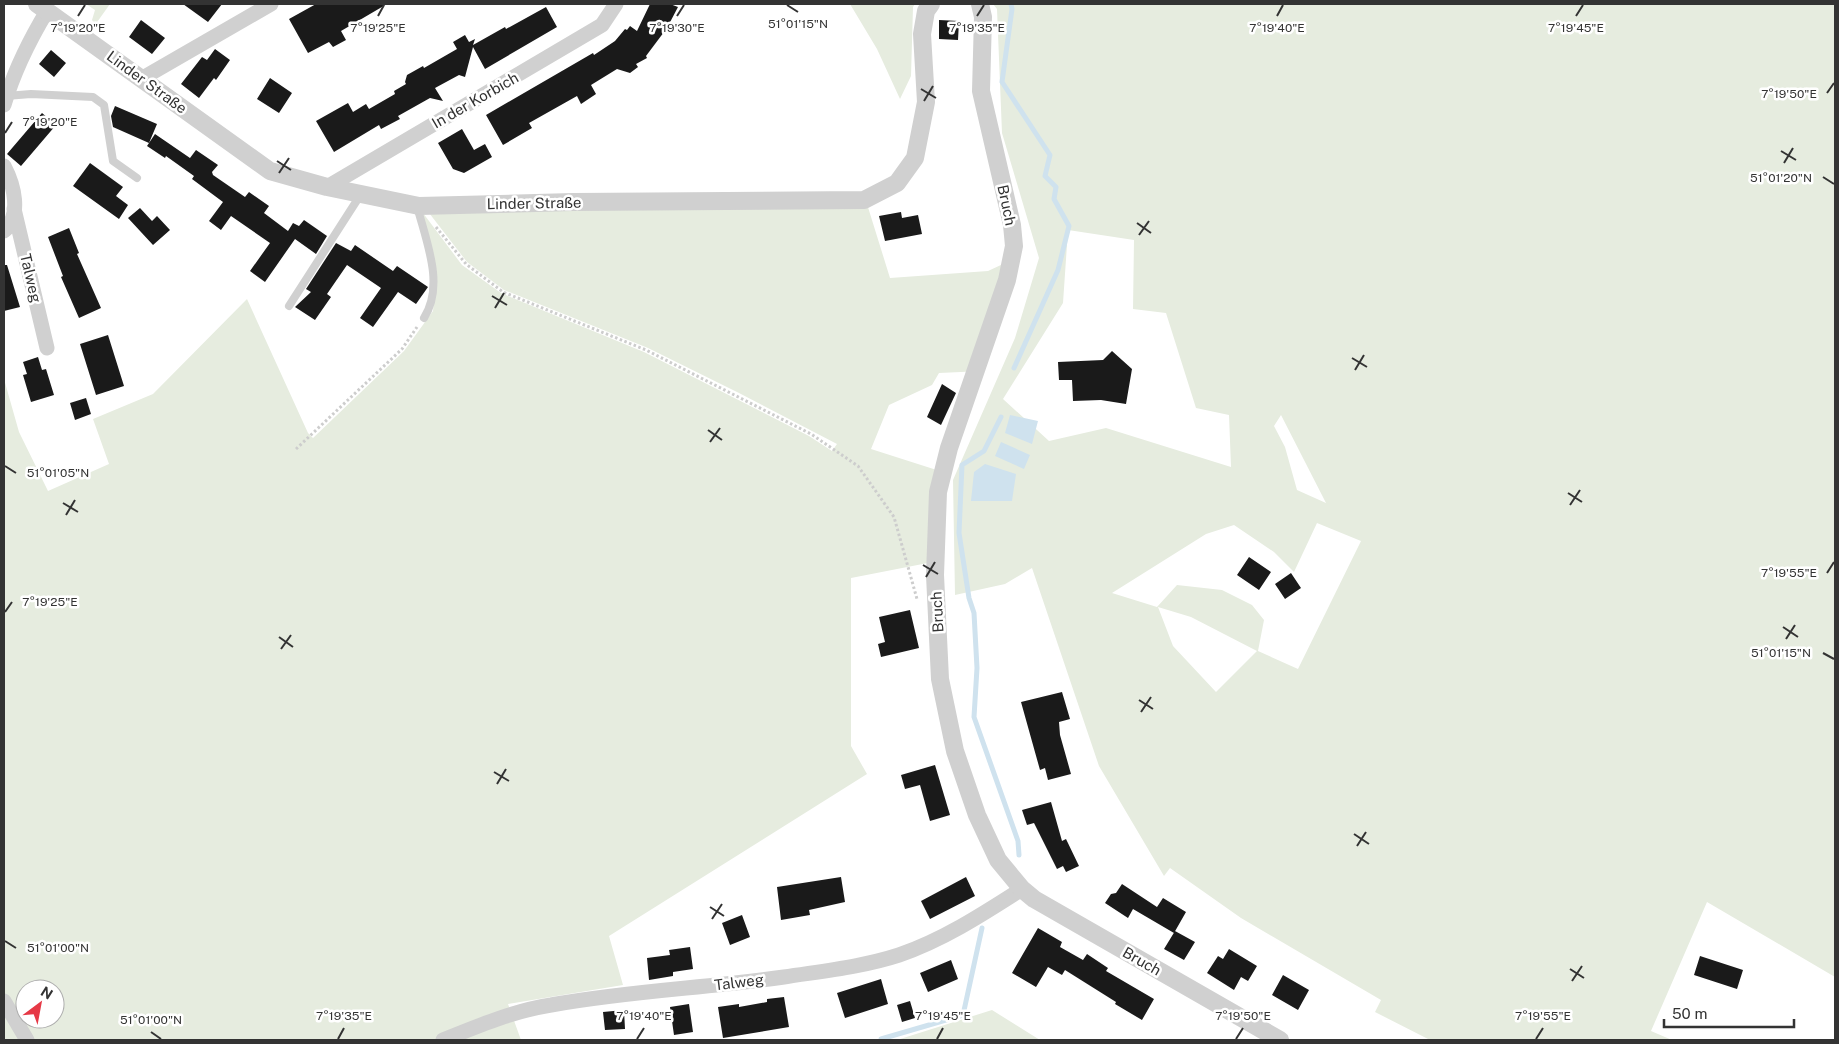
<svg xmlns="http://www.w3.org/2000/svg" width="1839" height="1044" font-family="'Public Sans',sans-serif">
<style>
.green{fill:#e6ecdf;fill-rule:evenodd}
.water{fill:#cfe2ee}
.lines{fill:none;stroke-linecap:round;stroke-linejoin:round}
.stream{stroke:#cfe2ee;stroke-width:5}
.building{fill:#1a1a1a}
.path{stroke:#cdcdcd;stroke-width:3;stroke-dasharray:2.5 2.5;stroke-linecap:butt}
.service{stroke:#d0d0d0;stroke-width:8}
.minor{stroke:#d0d0d0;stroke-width:15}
.tertiary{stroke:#d0d0d0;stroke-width:18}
.ticks{fill:none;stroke:#333;stroke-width:2}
.labels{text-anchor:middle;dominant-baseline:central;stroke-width:5;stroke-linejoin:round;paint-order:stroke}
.street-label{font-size:15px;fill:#333;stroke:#fff}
.ticks-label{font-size:12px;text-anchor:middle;fill:#333;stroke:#fff;stroke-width:5;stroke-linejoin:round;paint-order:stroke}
</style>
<rect width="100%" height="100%" fill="#fff"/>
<!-- green -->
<path class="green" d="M 86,4 L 110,4 L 95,25 L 92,20 L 95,10 Z
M 850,4 L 915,4 L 913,7 L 911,76 L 900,99 L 877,49 Z
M 993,4 L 1835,4 L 1835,977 L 1707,902 L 1651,1031 L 1672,1040 L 1430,1040 L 1375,1012 L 1381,1000 L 1241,918 L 1170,868 L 1164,876 L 1099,766 L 1032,568 L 1005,584 L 955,595 L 953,480 L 1015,338 L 1039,258 L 1002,133 L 997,9 ZM 1068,230 L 1134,240 L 1133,309 L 1166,313 L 1196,408 L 1229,415 L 1231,467 L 1106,428 L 1049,441 L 1003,399 L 1063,303 ZM 1281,415 L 1326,503 L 1297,490 L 1285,447 L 1274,426 ZM 1317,523 L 1361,541 L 1298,669 L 1258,651 L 1264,620 L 1252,605 L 1222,590 L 1177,585 L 1157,607 L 1112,593 L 1206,534 L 1234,525 L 1274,552 L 1294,572 ZM 1158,607 L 1191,617 L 1257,651 L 1216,692 L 1173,646 Z
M 867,204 L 890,278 L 988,271 L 1016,258 L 983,371 L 939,373 L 932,385 L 889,405 L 871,449 L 946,473 L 938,561 L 851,578 L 851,746 L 867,774 L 609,936 L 623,985 L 508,1004 L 521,1040 L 4,1040 L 4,379 L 19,432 L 48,491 L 109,464 L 93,419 L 153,394 L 247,299 L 308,433 L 313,438 L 404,351 L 433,311 L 436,274 L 421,214 L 423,213 L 462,265 L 501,293 L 644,352 L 809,436 L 832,451 L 837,444 L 739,393 L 648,348 L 504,290 L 467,262 L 426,209 ZM 25,989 L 55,989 L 55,1019 L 25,1019 Z
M 992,1010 L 1040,1040 L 897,1040 Z"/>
<!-- water -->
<path class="water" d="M 1010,415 L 1038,421 L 1032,444 L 1005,433 Z
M 1001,442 L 1030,455 L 1024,469 L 995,456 Z
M 985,464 L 1016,474 L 1012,501 L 971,501 L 974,472 Z"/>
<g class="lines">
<!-- stream -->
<path class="stream" d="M 1011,4 L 1012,9 L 1002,82 L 1050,155 L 1045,176 L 1056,187 L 1054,199 L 1069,226 L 1058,270 L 1014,368
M 1001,417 L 984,451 L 962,465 L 959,533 L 969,598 L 974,613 L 977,668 L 974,717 L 1018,841 L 1019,855
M 881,1040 L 881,1039 L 963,1015 L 982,928"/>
</g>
<!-- building -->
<path class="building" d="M 183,4 L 222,4 L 208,22 Z
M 316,4 L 387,4 L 341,31 L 346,40 L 333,47 L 329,42 L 308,53 L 289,19 Z
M 650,4 L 670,4 L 678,7 L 667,28 L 646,56 L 647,58 L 636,64 L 638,67 L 630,73 L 617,69 L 591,85 L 596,94 L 581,104 L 577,96 L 529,123 L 532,128 L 503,145 L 486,115 L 593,53 L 594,55 L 615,41 L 625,29 L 627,30 L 630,26 L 637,31 Z
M 546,7 L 557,27 L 485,69 L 473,47 L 465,77 L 459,75 L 435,88 L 443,101 L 430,98 L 398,116 L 400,119 L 381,129 L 379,125 L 334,152 L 316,121 L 348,103 L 353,112 L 366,104 L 369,109 L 395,94 L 394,91 L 406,84 L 405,82 L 407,75 L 423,66 L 424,68 L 457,49 L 453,42 L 465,35 L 469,42 L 475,39 L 473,45 L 505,27 L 506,29 Z
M 141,20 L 165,38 L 152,54 L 129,37 Z
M 939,20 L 959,21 L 958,40 L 939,39 Z
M 215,49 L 230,60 L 216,80 L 214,78 L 199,98 L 181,84 L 202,57 L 207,60 Z
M 51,50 L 66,63 L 54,77 L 39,64 Z
M 270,78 L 292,93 L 279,113 L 257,99 Z
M 115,106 L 157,124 L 149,143 L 113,127 L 111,116 Z
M 42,113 L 56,125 L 21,166 L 7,154 Z
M 462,129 L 474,150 L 485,144 L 492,157 L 464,173 L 453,169 L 438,143 Z
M 155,134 L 190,158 L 196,150 L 218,165 L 212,172 L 213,175 L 245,197 L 249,192 L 269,206 L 264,213 L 288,231 L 293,223 L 299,226 L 304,220 L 327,236 L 316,254 L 295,239 L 265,282 L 250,271 L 270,243 L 231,216 L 221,230 L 209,221 L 223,202 L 192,179 L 194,176 L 166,156 L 165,158 L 147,146 Z
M 90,163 L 123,187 L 116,196 L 128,205 L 119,219 L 73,186 Z
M 140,208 L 152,221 L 157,216 L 170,230 L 153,245 L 128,218 Z
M 901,212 L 902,218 L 918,215 L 922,234 L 885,241 L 879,216 Z
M 69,228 L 79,253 L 77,254 L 101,308 L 79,318 L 61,277 L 63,276 L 48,237 Z
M 336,243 L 351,251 L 355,245 L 393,271 L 397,266 L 428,287 L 416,304 L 398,292 L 373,327 L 360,318 L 381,288 L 347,265 L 327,294 L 331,297 L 315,320 L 295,307 L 311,292 L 306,289 Z
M 4,265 L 7,265 L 20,307 L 4,311 Z
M 108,335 L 124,386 L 96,395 L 80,344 Z
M 1112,351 L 1132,369 L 1126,404 L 1101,400 L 1073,401 L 1072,380 L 1059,380 L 1058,362 L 1103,360 Z
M 38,357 L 42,370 L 46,369 L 54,395 L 31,402 L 23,375 L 27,374 L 23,362 Z
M 942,384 L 956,393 L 941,425 L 927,417 Z
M 86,398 L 91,414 L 75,420 L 70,403 Z
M 1249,557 L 1271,572 L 1259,590 L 1237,575 Z
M 1291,573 L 1301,588 L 1285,599 L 1275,584 Z
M 910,610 L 919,648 L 881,657 L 878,644 L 885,642 L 879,617 Z
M 1062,692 L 1070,719 L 1059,722 L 1060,735 L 1071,774 L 1048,780 L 1045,768 L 1040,770 L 1021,702 Z
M 935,765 L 950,815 L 930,821 L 920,785 L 905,789 L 901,775 Z
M 1051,802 L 1062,841 L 1066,839 L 1079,866 L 1066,872 L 1063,866 L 1057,869 L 1034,823 L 1027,825 L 1022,810 Z
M 841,877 L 845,902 L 809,910 L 810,915 L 781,920 L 777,887 Z
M 966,877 L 975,896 L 930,919 L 921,901 Z
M 1122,884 L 1157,907 L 1163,898 L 1186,912 L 1174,933 L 1133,909 L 1128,918 L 1105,903 L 1111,894 L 1116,893 Z
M 742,915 L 750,937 L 730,945 L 722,923 Z
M 1038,928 L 1062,942 L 1060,947 L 1083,960 L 1087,954 L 1108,968 L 1106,971 L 1154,999 L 1142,1020 L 1115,1004 L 1116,1002 L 1065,970 L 1062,975 L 1048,967 L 1036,987 L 1012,973 Z
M 1175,931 L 1195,942 L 1184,960 L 1164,949 Z
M 690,947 L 693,969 L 673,972 L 673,976 L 649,980 L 647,958 L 670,955 L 669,950 Z
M 1229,949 L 1257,966 L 1248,981 L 1241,977 L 1234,990 L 1207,973 L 1218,956 L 1223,959 Z
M 1700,956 L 1743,970 L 1737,989 L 1694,975 Z
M 951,960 L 958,979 L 928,992 L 920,973 Z
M 1283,975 L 1309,990 L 1298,1010 L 1272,995 Z
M 881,979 L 888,1004 L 845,1018 L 837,993 Z
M 784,997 L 789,1027 L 723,1038 L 718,1007 L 739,1004 L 739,1007 L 767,1002 L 767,999 Z
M 910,1001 L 915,1018 L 902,1022 L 897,1005 Z
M 689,1004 L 693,1032 L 674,1035 L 670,1007 Z
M 624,1010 L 625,1029 L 605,1030 L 603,1012 Z"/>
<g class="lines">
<!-- path -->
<path class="path" d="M 436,227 L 466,264 L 503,292 L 646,350 L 811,434 L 858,466 L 894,517 L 917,599
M 296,449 L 402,349 L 417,327"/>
<!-- service -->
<path class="service" d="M 6,96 L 31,94 L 93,97 L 104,105 L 113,161 L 137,178
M 417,206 C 426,241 445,285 424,318
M 289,306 L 361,194"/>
<!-- minor -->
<path class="minor" d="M 141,79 L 271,4
M 4,105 C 14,71 29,41 47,11
M 4,166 C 14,185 22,215 4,231
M 327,187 L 602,25 L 616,4
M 14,209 L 47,348
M 4,1001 L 27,1040
M 443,1040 C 478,1026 513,1011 551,1005 C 628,991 706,988 784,977 C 822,971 862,967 899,955 C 943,940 983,914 1022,889"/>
<!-- tertiary -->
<path class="tertiary" d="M 37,4 L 270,171 L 327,187 L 419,206 L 573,202 L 864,200 L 897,183 L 915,158 L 926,102 L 922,34 L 926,11 L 931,4
M 980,4 L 983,17 L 981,91 L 1012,225 L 1014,246 L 1007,280 L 949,448 L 938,492 L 935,575 L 940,679 L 955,751 L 977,815 L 998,860 L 1022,889 L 1034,899 L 1280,1040"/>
</g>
<!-- ticks -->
<path class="ticks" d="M 787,5 L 798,12M 78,16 L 85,5M 378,16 L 384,5M 677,16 L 684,5M 977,16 L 984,5M 1277,16 L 1283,5M 1576,16 L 1583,5M 921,89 L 936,98M 1827,93 L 1834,83M 924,101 L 933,86M 5,133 L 12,122M 1781,151 L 1796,160M 277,161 L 291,170M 1784,163 L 1793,148M 279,173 L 289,158M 1823,177 L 1834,184M 1137,223 L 1151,233M 1139,235 L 1149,221M 492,296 L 507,305M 495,308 L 504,293M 1352,358 L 1367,367M 1355,370 L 1364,355M 708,430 L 722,440M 710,442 L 720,428M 5,466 L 16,473M 1568,493 L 1582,502M 63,503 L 78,512M 1570,505 L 1580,490M 66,515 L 75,500M 923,565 L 938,574M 1827,573 L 1834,562M 926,577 L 935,562M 5,612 L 12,602M 1783,627 L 1798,637M 279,637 L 293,647M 1786,639 L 1795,625M 281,649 L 291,635M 1823,653 L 1834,659M 1139,700 L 1153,709M 1141,712 L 1151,697M 494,772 L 509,781M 497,784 L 506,769M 1354,834 L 1369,844M 1357,846 L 1366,832M 710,907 L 724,916M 712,919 L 722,904M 5,941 L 16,948M 1570,969 L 1584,978M 1572,981 L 1582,966M 151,1032 L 161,1039M 338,1039 L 344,1028M 637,1039 L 644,1028M 937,1039 L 943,1028M 1236,1039 L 1243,1028M 1536,1039 L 1543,1028"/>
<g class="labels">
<!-- street labels -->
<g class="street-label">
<text transform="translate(147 82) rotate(36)">Linder Straße</text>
<text transform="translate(475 100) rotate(-30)">In der Korbich</text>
<text transform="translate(534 203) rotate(-1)">Linder Straße</text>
<text transform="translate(1007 205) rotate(78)">Bruch</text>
<text transform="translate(31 278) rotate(77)">Talweg</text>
<text transform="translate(937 612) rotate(-93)">Bruch</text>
<text transform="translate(1142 961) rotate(30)">Bruch</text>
<text transform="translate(739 982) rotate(-7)">Talweg</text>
</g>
</g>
<g class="ticks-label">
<text x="798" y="28">51°01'15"N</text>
<text x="78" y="32">7°19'20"E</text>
<text x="378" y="32">7°19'25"E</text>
<text x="677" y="32">7°19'30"E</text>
<text x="977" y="32">7°19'35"E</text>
<text x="1277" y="32">7°19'40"E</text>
<text x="1576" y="32">7°19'45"E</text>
<text x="1789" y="98">7°19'50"E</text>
<text x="50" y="126">7°19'20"E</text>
<text x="1781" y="182">51°01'20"N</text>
<text x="58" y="477">51°01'05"N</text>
<text x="1789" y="577">7°19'55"E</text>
<text x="50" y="606">7°19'25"E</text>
<text x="1781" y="657">51°01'15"N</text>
<text x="58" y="952">51°01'00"N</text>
<text x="344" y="1020">7°19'35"E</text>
<text x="644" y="1020">7°19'40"E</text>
<text x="943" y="1020">7°19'45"E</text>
<text x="1243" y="1020">7°19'50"E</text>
<text x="1543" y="1020">7°19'55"E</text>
<text x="151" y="1024">51°01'00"N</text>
</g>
<!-- border -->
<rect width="1839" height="1044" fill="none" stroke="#333333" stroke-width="10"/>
<!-- north arrow -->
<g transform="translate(40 1004) rotate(32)"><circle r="24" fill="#ffffff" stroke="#adadad"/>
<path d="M0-4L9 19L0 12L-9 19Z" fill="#e63946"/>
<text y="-8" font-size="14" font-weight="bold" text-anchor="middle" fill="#333333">N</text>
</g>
<!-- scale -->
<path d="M1664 1019v8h130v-8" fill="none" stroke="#333333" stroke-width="2.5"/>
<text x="1672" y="1019" font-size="15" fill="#333333" stroke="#ffffff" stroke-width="4" paint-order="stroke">50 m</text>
</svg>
